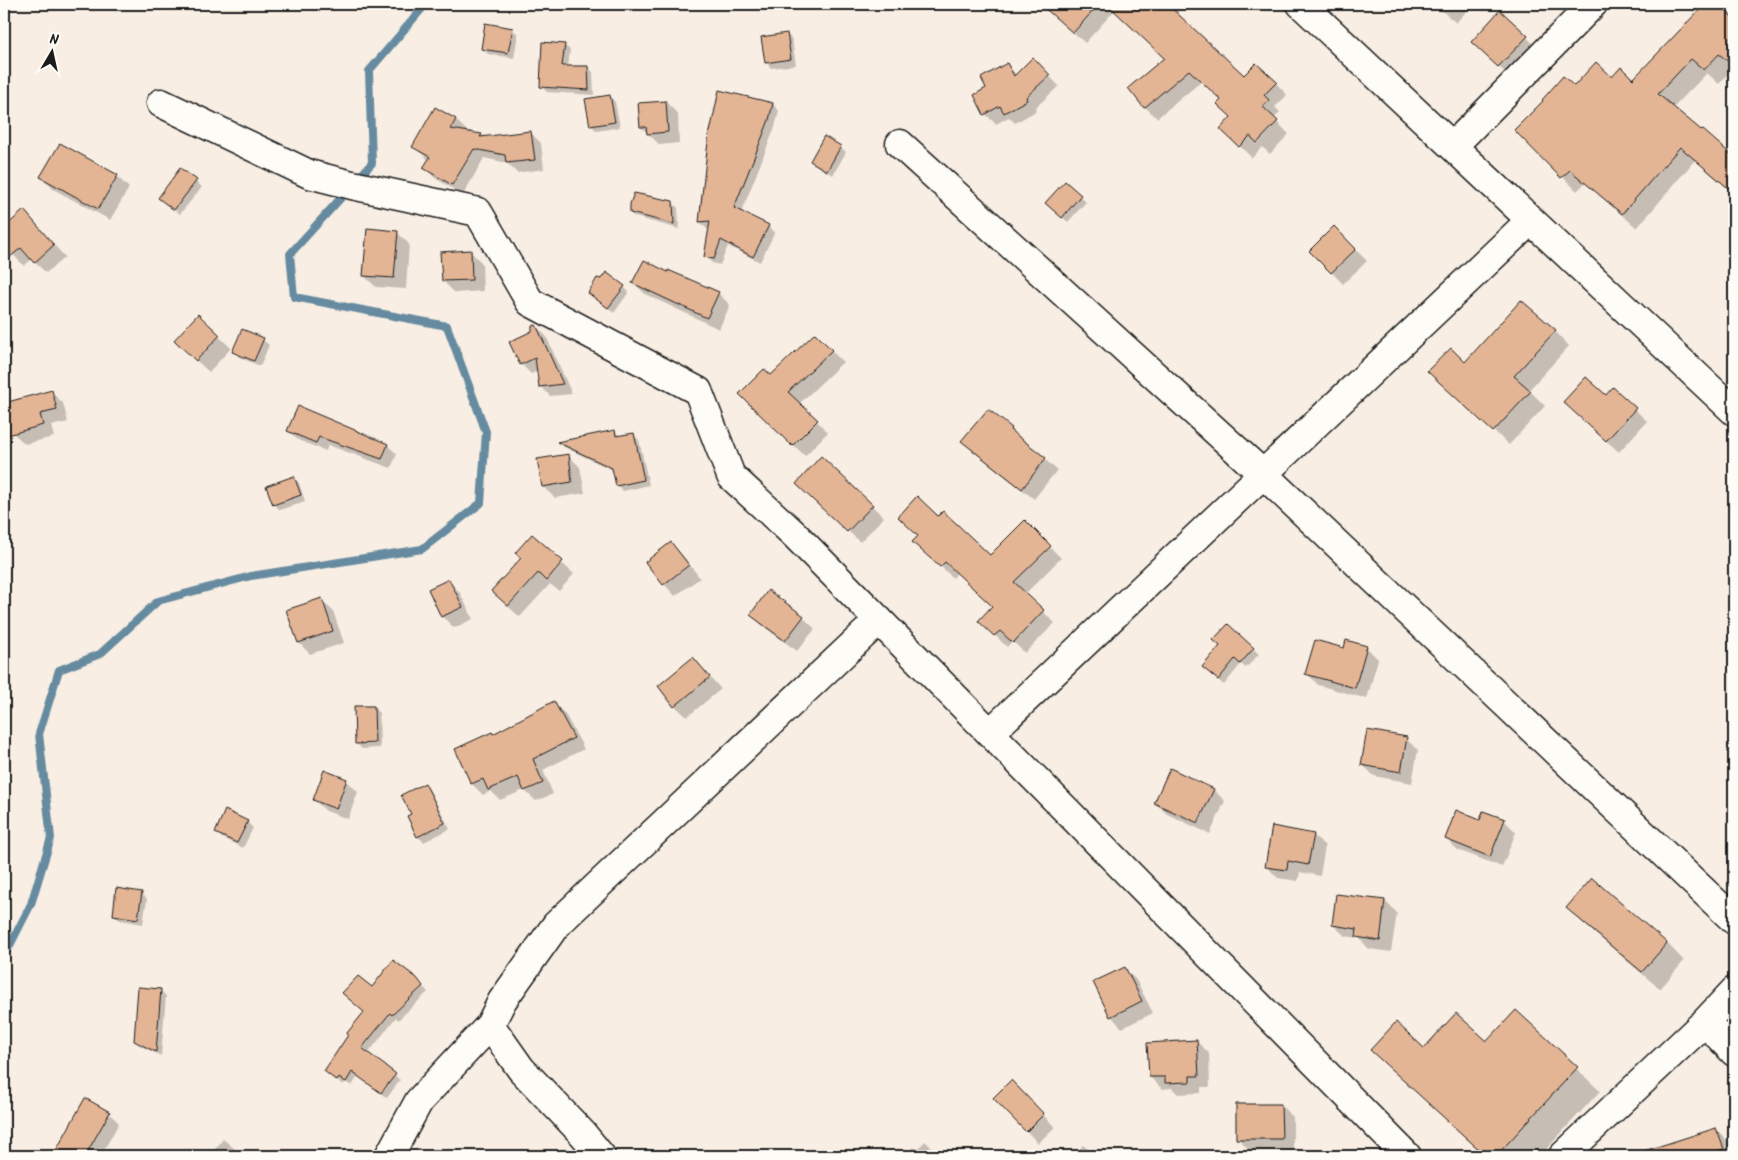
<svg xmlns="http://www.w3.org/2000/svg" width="1738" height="1160" font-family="Kalam,sans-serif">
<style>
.shadow{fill:#0003}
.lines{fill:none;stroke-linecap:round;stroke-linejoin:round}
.stream{stroke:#668ba0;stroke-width:8}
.building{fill:#e4b595;stroke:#1c1c1c}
.minor-casing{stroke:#1c1c1c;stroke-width:31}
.minor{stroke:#fdfcf7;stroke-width:28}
</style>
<rect width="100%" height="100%" fill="#f8eee3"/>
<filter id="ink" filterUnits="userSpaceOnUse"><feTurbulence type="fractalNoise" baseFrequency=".02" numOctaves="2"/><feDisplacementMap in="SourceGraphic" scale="10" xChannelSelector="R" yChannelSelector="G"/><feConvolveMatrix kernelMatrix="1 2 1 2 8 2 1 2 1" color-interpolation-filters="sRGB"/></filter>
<g filter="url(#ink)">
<!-- shadow -->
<path class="shadow" d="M 1051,4 L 1177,4 L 1181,8 L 1176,14 L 1244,77 L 1276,83 L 1287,95 L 1275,107 L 1280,112 L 1274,119 L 1289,134 L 1270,154 L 1262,147 L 1252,158 L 1222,129 L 1233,117 L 1222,100 L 1202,81 L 1157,118 L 1145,107 L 1165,58 L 1115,10 L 1085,43 L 1047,8 Z
M 1434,4 L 1473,4 L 1456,23 Z
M 1705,4 L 1718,4 L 1734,20 L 1734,40 L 1726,48 L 1734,57 L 1734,67 L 1719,84 L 1707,73 L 1673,108 L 1701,132 L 1702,131 L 1734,159 L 1734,194 L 1695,160 L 1637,228 L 1585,183 L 1577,191 L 1516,130 L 1574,88 L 1612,79 L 1633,80 Z
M 1500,12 L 1539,49 L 1511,78 L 1484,53 Z
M 512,29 L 518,34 L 514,58 L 488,54 L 482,48 Z
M 787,34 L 792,40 L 796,65 L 771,68 L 766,62 Z
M 564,45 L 570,50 L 568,68 L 588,67 L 593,72 L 594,95 L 547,92 L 541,86 Z
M 1033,59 L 1059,86 L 1035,108 L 1036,111 L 1015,123 L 1009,117 L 996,124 L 985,114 L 976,96 L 988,89 L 1007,65 L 1017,75 Z
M 610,96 L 615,102 L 620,127 L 597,131 L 591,125 Z
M 666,102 L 678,114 L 679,143 L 660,145 L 641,127 Z
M 773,104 L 779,111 L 775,127 L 741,213 L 768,226 L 775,232 L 760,262 L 728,246 L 720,265 L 712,263 L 705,256 L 710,228 L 707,229 L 700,222 Z
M 435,109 L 456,120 L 466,130 L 465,132 L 482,135 L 485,138 L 530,132 L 541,143 L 544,169 L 517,173 L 507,163 L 484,158 L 463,195 L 435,178 L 425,168 L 429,160 L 414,147 Z
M 840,147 L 846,152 L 833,175 L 817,166 L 811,161 Z
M 181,170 L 202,187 L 180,214 L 165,203 Z
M 117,176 L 129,188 L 110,220 L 53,189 L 42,177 Z
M 1065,183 L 1086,202 L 1068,222 L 1052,209 Z
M 635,194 L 672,202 L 678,208 L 679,229 L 635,217 L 629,212 Z
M 24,212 L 65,257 L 46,273 L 32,259 L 24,266 L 4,245 L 4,230 Z
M 1334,228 L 1367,261 L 1343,284 L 1311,251 Z
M 397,232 L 409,244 L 406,289 L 376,287 L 364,276 Z
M 471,252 L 482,263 L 483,291 L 455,293 L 443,281 Z
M 634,283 L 718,293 L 730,305 L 719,329 L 645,294 Z
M 624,287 L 629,292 L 614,313 L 595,298 Z
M 198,316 L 231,348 L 209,372 L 187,352 Z
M 536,326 L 546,336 L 572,394 L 550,396 L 540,386 L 538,371 L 531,374 L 521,364 Z
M 1555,331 L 1569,346 L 1529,390 L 1545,406 L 1509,445 L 1444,385 L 1465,364 Z
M 815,335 L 843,362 L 799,404 L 828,432 L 805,456 L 741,394 L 771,377 Z
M 263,340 L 269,345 L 260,366 L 239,357 L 234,351 Z
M 1613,389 L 1647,421 L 1619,452 L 1576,414 L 1606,397 Z
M 51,392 L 63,403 L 68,422 L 51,426 L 54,437 L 25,444 L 13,433 Z
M 988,410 L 1057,470 L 1034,499 L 975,453 L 963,441 Z
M 289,431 L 387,445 L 397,454 L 391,468 L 328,445 L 326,451 L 298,440 Z
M 615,431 L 620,436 L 634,435 L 639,440 L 649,485 L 623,491 L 617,485 L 614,471 L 564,447 L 560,443 Z
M 4,437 L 9,453 L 4,454 Z
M 568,455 L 580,467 L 585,493 L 555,498 L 543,487 Z
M 294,478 L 299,483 L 305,501 L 280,510 L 274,504 Z
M 809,495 L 872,506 L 884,517 L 860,542 Z
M 938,518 L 990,557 L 1025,522 L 1061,558 L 1025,594 L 1055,623 L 1025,653 L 1012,641 L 1007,647 L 980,621 L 994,607 L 957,573 L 953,578 L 926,553 Z
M 532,536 L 574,574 L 559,591 L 550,584 L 520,617 L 504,603 Z
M 671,544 L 683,556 L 700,578 L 675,596 L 664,584 Z
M 449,581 L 460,593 L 473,619 L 454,628 L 442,616 Z
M 768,592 L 803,617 L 815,629 L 797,651 L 763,626 L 751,615 Z
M 321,600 L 333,611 L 344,643 L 310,654 L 299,643 L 288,611 Z
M 1228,626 L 1259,654 L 1246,668 L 1241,664 L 1224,685 L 1209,673 L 1221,646 Z
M 1366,647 L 1378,659 L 1367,699 L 1318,685 L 1307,673 L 1344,649 Z
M 693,659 L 721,689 L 687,717 L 675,706 Z
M 554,703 L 565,714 L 584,749 L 543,770 L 553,794 L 536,801 L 524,790 L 500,800 L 491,791 L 483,795 L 472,784 L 457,749 L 493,735 Z
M 374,707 L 379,713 L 380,748 L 362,749 L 356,743 Z
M 1406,739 L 1418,750 L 1412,783 L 1374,776 L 1362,764 Z
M 1170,770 L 1214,790 L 1225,801 L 1210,834 L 1167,814 L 1155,803 Z
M 325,772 L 347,781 L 358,792 L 348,819 L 326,811 L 314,800 Z
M 425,785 L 430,791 L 450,829 L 424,842 L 418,837 L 408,817 L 412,815 Z
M 1504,820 L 1516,832 L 1502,867 L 1458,850 L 1446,839 Z
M 247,822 L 253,828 L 243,848 L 222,838 L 216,832 Z
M 1313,835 L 1325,846 L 1320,876 L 1300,872 L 1298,881 L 1278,878 L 1266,866 Z
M 1592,880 L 1667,943 L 1684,961 L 1660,989 L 1585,925 L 1568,908 Z
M 141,893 L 147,899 L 143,924 L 120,920 L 114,915 Z
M 1385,901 L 1397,913 L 1391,952 L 1369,949 L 1359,938 L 1345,936 L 1333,925 Z
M 1124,968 L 1136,980 L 1153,1013 L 1122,1028 L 1111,1016 Z
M 413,976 L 428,992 L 398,1020 L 396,1017 L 368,1054 L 400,1080 L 387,1098 L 358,1076 L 352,1086 L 345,1082 L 343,1085 L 331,1077 L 326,1071 L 366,1012 L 373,989 Z
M 161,991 L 166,996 L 161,1056 L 141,1046 L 135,1040 Z
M 1516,1012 L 1600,1091 L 1540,1156 L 1486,1156 L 1372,1050 L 1424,1049 L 1487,1043 Z
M 1197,1042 L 1209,1053 L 1210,1087 L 1201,1087 L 1201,1093 L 1178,1094 L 1172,1088 L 1162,1089 L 1150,1077 Z
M 1011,1082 L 1055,1127 L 1038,1143 L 994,1098 Z
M 86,1100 L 109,1113 L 119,1123 L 104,1150 L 100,1148 L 95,1156 L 54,1156 Z
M 1281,1105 L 1293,1117 L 1293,1150 L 1249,1150 L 1238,1138 Z
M 1716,1129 L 1728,1141 L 1733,1156 L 1683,1156 L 1678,1141 Z
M 223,1139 L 242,1155 L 243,1156 L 215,1156 L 212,1153 Z
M 925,1141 L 941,1156 L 905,1156 L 914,1147 L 917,1150 Z
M 1083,1145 L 1097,1156 L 1073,1156 Z"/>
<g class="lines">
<!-- stream -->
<path class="stream" d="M 356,181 L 372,163 L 369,71 L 426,4
M 4,957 L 31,904 L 51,838 L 39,734 L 59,670 L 100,654 L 158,601 L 251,576 L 422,549 L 481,503 L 486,432 L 447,326 L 294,297 L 290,254 L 349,189"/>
</g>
<!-- building -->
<path class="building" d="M 1040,4 L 1099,4 L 1073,33 Z
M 1107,4 L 1167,4 L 1244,75 L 1256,63 L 1277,82 L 1264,95 L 1269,100 L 1263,107 L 1278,121 L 1257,143 L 1250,136 L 1239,147 L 1220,129 L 1231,117 L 1217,104 L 1221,100 L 1189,70 L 1144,108 L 1128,88 L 1164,58 Z
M 1705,4 L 1720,4 L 1734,19 L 1734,66 L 1719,54 L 1704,70 L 1691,59 L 1658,94 L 1701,130 L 1702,129 L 1734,157 L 1734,193 L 1680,147 L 1622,214 L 1570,170 L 1561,178 L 1514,130 L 1543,101 L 1542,100 L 1563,76 L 1574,86 L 1596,62 L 1612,77 L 1621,67 L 1633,79 Z
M 1500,10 L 1528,36 L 1498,67 L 1471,42 Z
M 485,23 L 513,28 L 508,53 L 481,49 Z
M 787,33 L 791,59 L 765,63 L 761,37 Z
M 542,42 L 565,44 L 562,66 L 588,66 L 589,90 L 540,87 Z
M 1033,57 L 1050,75 L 1026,97 L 1027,100 L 1004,113 L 1000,106 L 984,115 L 974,95 L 986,88 L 981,78 L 1007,63 L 1014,76 Z
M 719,90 L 773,103 L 769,120 L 734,208 L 769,225 L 753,257 L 721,240 L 714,259 L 704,257 L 710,221 L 699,222 L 709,132 L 710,132 Z
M 610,95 L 615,122 L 590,126 L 585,99 Z
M 666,101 L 668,132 L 647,134 L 646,127 L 640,127 L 638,103 Z
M 435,107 L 456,119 L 451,129 L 482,134 L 480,137 L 531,131 L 535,160 L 506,163 L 505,155 L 474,149 L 452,185 L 423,168 L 430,157 L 412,147 Z
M 824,136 L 841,146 L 827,171 L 810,161 Z
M 60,143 L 118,175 L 98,209 L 40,177 Z
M 180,168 L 197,180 L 174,210 L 158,198 Z
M 1065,181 L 1081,195 L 1062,218 L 1045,203 Z
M 634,193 L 673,201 L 674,224 L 630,213 L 630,204 Z
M 24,210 L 54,245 L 34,263 L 21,248 L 4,262 L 4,228 Z
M 1334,226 L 1356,249 L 1331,273 L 1309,251 Z
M 367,228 L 398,231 L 394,278 L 363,276 Z
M 471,250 L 472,280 L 442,281 L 440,252 Z
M 644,260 L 668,272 L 668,270 L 719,292 L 707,318 L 632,283 Z
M 606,272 L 625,286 L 608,308 L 588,293 L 597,278 L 601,279 Z
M 1521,300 L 1556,330 L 1514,376 L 1531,391 L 1493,432 L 1427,371 L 1451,348 L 1465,362 Z
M 198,314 L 220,335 L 196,361 L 174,340 Z
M 536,325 L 538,329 L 563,384 L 539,387 L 535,358 L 520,365 L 509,342 L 532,331 L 532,326 Z
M 242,329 L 264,338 L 254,361 L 232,352 Z
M 815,333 L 832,350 L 788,392 L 818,420 L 792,446 L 739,394 L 764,369 L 771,375 Z
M 1586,377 L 1606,395 L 1613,387 L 1636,408 L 1606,441 L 1563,402 Z
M 52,390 L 57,410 L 40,414 L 43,425 L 4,436 L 4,403 Z
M 298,406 L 388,444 L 382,459 L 319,437 L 316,443 L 287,431 Z
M 988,409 L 1012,428 L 1010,430 L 1046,458 L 1022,489 L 961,441 Z
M 615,430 L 616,436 L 634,433 L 644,480 L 616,486 L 612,468 L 557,442 Z
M 569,454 L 572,482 L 542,487 L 537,459 Z
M 821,456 L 873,505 L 847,532 L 796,484 Z
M 294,476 L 301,495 L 273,505 L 266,486 Z
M 917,496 L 938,516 L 943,511 L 990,555 L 1025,520 L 1051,546 L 1014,582 L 1044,610 L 1013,643 L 1000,631 L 994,636 L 978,621 L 992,606 L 945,562 L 940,567 L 912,542 L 918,536 L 898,517 Z
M 532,534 L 563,561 L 546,581 L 538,573 L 508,606 L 491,591 L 521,558 L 515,553 Z
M 671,542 L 689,565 L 663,585 L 645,562 Z
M 449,579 L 463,607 L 441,617 L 428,589 Z
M 768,590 L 804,616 L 785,641 L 750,615 Z
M 322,598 L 333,631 L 298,643 L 286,610 Z
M 1228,624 L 1254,648 L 1240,664 L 1235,659 L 1218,680 L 1202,667 L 1220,646 L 1213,640 Z
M 1315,640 L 1344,648 L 1346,640 L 1367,646 L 1355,688 L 1305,674 Z
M 693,657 L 710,677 L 674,707 L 658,686 Z
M 554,701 L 574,738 L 533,759 L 543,783 L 524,791 L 518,777 L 488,790 L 483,779 L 471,784 L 455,749 L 492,732 L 493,734 Z
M 354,706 L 374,706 L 375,743 L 355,744 Z
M 1367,730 L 1407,737 L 1401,772 L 1361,765 Z
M 1170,768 L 1214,789 L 1198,823 L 1154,803 Z
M 324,770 L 347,779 L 336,809 L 313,800 Z
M 425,783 L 445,823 L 417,837 L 407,816 L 411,814 L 401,795 Z
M 225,810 L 248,821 L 237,843 L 215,833 Z
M 1456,810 L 1480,820 L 1483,811 L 1505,819 L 1490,857 L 1445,839 Z
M 1272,826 L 1314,834 L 1308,865 L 1288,861 L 1287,870 L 1265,867 Z
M 1592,878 L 1667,943 L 1642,972 L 1566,908 Z
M 116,888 L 142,892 L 138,919 L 113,915 Z
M 1336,894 L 1385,900 L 1380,941 L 1356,937 L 1357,929 L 1332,925 Z
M 393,960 L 417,978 L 423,986 L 392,1015 L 390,1013 L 362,1048 L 396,1074 L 381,1093 L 352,1072 L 346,1082 L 339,1078 L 337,1081 L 324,1071 L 348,1035 L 347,1033 L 364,1012 L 342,993 L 358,976 L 372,987 Z
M 1125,967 L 1142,1001 L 1110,1017 L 1093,982 Z
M 138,987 L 161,989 L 156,1052 L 134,1041 Z
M 1516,1010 L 1578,1067 L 1496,1156 L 1486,1156 L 1370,1050 L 1396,1022 L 1424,1048 L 1456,1013 L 1487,1041 Z
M 1197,1040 L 1199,1076 L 1190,1076 L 1190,1082 L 1165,1083 L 1165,1077 L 1149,1077 L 1147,1043 Z
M 1011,1080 L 1044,1114 L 1026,1132 L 993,1098 Z
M 85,1098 L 110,1112 L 85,1156 L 53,1156 Z
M 1236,1104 L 1281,1104 L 1282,1139 L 1236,1139 Z
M 1716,1128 L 1724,1149 L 1699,1156 L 1641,1156 L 1641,1152 Z"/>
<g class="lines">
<defs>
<path id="minor" d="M 1301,4 L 1734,411
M 161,103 L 309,174 L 352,185 L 478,212 L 530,302 L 698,391 L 731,476 L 795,535 L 1407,1156
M 900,144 L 1263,474 L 1734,920
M 1453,146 L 1593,4
M 990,733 L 1531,220
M 1705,1022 L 1734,1052
M 490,1025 L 521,1069 L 583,1134 L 601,1156
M 389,1156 L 419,1101 L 490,1025 L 502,1001 L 556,925 L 879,620
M 1563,1156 L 1705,1022 L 1734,991"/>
</defs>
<!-- minor casing -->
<use href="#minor" class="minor-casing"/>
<!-- minor -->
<use href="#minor" class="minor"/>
</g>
</g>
<!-- margin -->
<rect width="1738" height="1160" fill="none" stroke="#fdfcf7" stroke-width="20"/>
<rect x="10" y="10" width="1718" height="1140" fill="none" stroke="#1c1c1c" stroke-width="2" filter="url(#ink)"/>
<!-- north arrow -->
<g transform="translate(52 52) rotate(9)" stroke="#fdfcf7" stroke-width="4" paint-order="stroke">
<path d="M0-4L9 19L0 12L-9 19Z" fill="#1c1c1c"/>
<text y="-8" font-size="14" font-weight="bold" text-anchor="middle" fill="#1c1c1c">N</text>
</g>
</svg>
